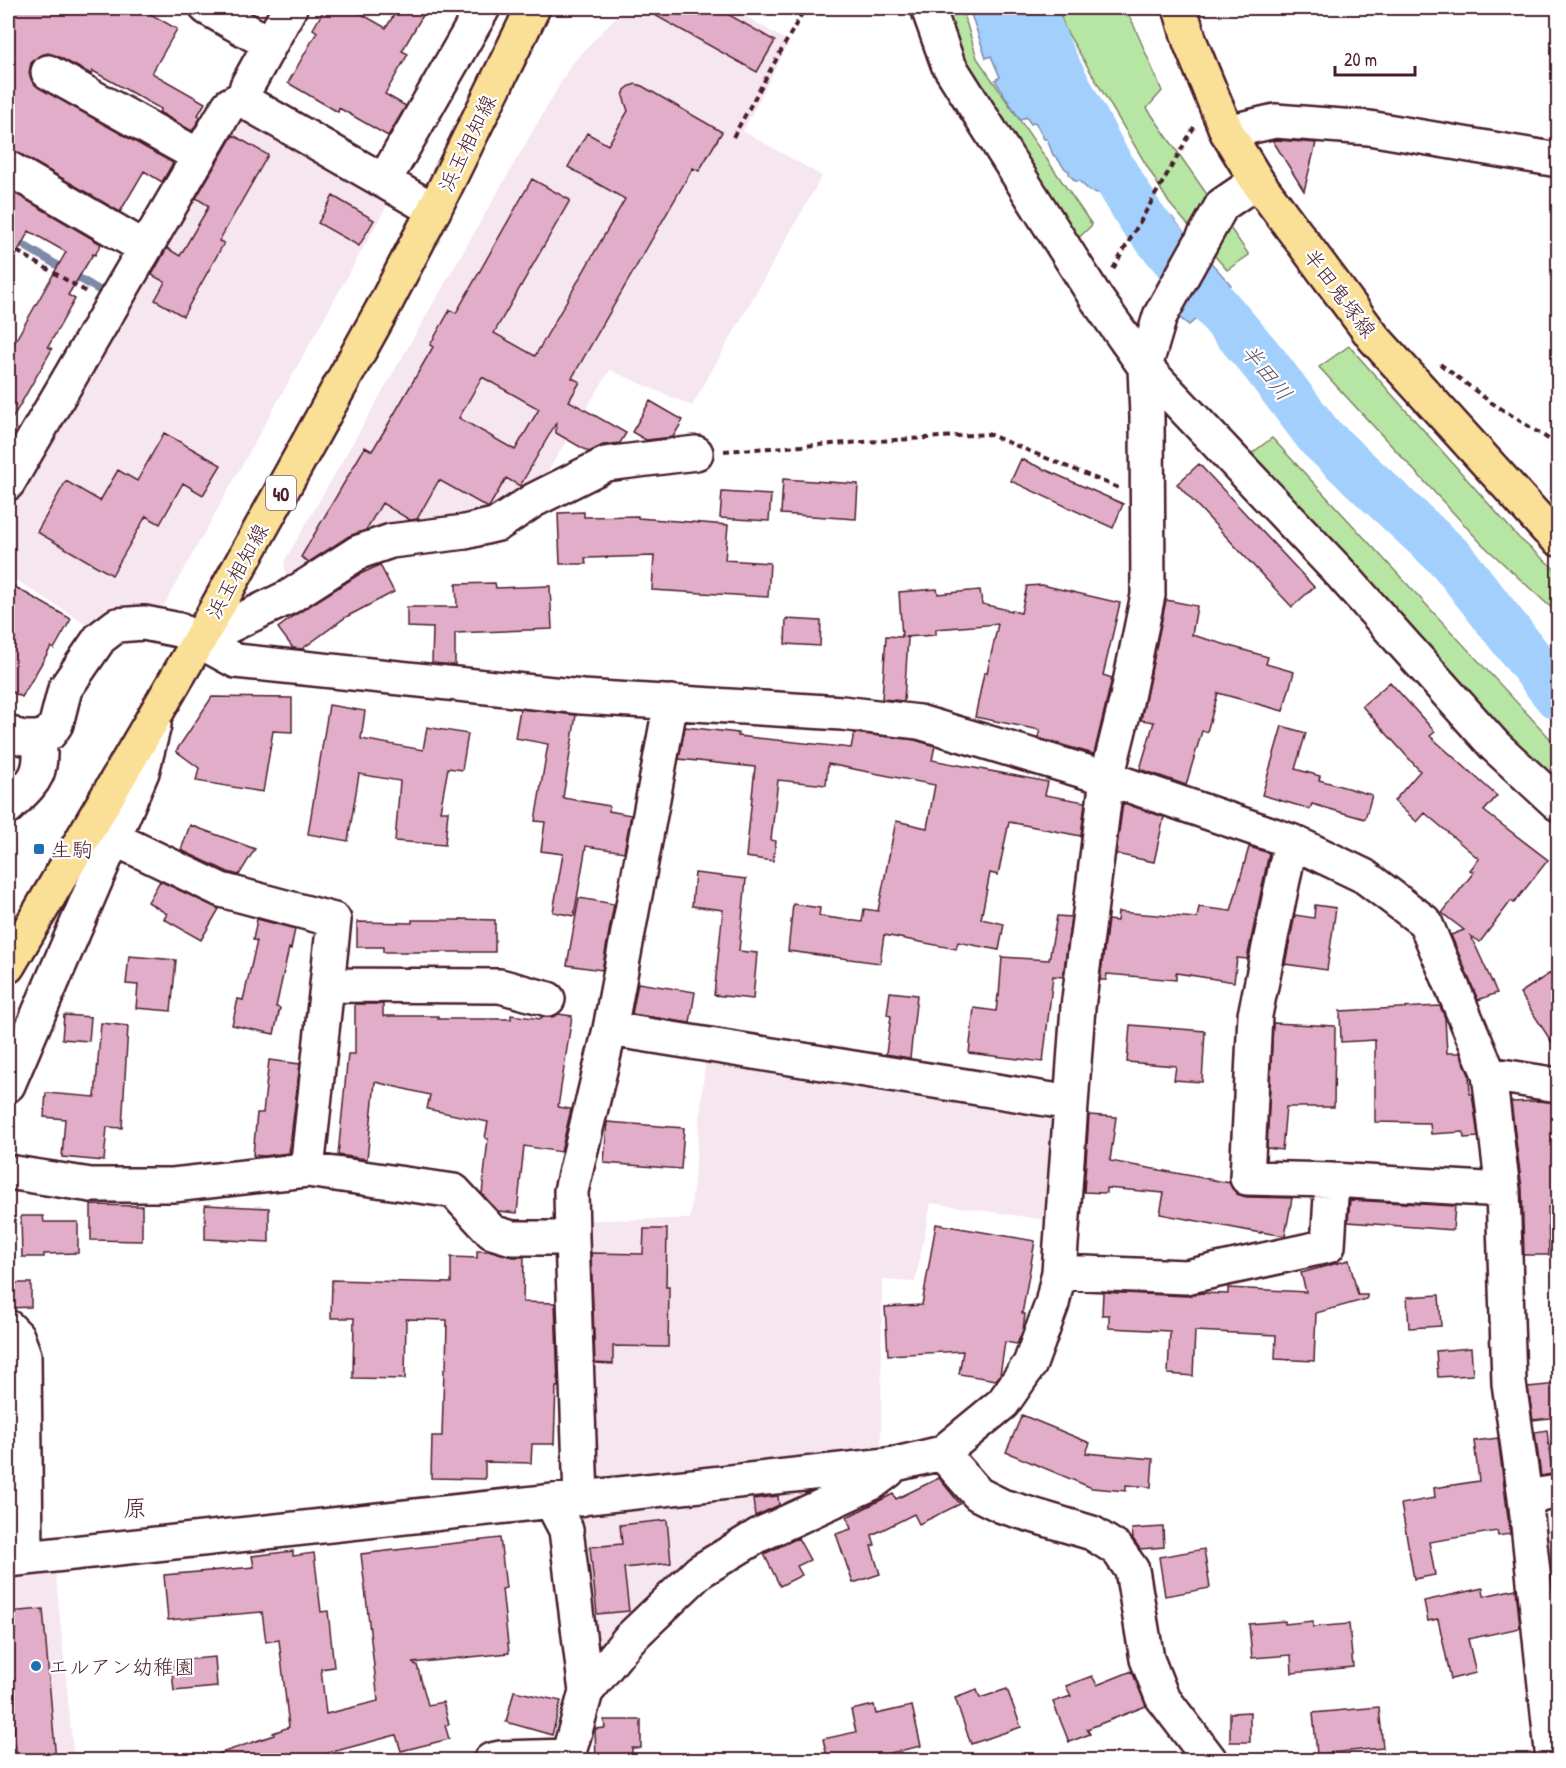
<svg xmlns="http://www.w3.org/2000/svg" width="1566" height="1768" font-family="'Patrick Hand','Klee One',sans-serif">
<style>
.built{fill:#f6e6ef}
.green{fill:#b7e5a3;stroke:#808267;stroke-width:1.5}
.water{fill:#a2cffc;stroke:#7f89a8;stroke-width:1.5}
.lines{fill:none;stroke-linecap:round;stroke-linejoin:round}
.stream{stroke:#7f89a8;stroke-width:8}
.river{stroke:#a2cffc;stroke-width:48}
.building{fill:#e1adc9;stroke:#4a1f2b;stroke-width:1.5;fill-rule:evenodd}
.minor-casing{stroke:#4a1f2b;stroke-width:38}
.major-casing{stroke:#4a1f2b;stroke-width:38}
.path{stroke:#4a1f2b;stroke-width:4;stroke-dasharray:6 4.5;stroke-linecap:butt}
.minor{stroke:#fff;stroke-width:33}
.major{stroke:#fadf96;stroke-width:33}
.poi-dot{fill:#1f6fb2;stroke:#fff;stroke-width:2}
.labels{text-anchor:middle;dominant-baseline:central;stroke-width:4.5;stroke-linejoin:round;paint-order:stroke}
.shield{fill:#fff;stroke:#80626b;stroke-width:1.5}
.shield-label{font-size:20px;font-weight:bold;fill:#4a1f2b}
.street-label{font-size:21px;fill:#4a1f2b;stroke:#fff}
.poi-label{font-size:21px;fill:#4a1f2b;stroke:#fff;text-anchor:start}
.water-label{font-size:22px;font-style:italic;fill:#64546a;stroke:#fff}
.quarter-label{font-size:24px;fill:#4a1f2b;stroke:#fff}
</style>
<rect width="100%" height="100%" fill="#fff"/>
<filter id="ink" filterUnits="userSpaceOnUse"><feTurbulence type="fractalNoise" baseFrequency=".0167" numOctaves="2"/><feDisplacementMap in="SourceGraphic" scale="12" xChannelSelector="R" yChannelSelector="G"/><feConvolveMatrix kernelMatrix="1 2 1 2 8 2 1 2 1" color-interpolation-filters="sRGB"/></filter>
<g filter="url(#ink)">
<!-- built -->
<path class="built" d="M 624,8 L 732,8 L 789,42 L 743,131 L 822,176 L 692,406 L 610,370 L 543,479 L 494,520 L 287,580 L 284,562 L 571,65 Z
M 232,113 L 390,200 L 144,641 L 113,641 L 8,575 L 8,503 Z
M 706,1054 L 1060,1106 L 1054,1221 L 931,1203 L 915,1282 L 882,1280 L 881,1454 L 588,1483 L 579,1220 L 690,1219 Z
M 851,1478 L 749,1533 L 595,1671 L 581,1517 L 595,1508 Z
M 55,1568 L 74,1760 L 8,1760 L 8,1572 Z"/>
<!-- green -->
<path class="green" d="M 912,8 L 962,8 L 977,58 L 1092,225 L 1057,259 L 959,116 L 923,48 Z
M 1058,8 L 1124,8 L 1132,21 L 1162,91 L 1147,108 L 1249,255 L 1227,270 L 1169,203 L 1065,29 Z
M 1349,346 L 1519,538 L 1558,572 L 1558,614 L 1482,544 L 1319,367 Z
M 1272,438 L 1558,747 L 1558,789 L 1511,750 L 1248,456 Z"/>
<!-- water -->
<path class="water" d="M 969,8 L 1009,8 L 1012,22 L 1024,30 L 1047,62 L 1077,90 L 1080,101 L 1100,129 L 1113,155 L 1114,163 L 1122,177 L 1130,176 L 1133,179 L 1123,196 L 1151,219 L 1158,218 L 1164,223 L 1172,217 L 1187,236 L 1231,285 L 1224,291 C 1223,301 1215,307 1206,312 L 1206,315 L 1196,319 L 1189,325 L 1180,318 L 1168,259 L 1163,259 L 1163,252 L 1149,237 L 1139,236 L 1124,214 L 1116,211 L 1118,203 L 1110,190 L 1104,190 L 1098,193 L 1090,191 L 1079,181 L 1075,181 L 1069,174 L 1069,171 C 1061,168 1060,158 1053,155 L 1047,139 L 1044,139 L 1035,122 L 1031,124 L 1026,117 L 1020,120 L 995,80 L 1000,77 L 991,56 L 986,58 Z"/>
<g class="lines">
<!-- stream -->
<path class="stream" d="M 8,236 L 99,290"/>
<!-- river -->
<path class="river" d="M 1031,8 L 1050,55 L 1105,158 L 1142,219 L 1263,362 L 1320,437 L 1452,560 L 1558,696"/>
</g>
<!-- building -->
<path class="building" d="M 8,8 L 140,8 L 177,29 L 152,73 L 205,103 L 198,115 L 201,117 L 192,131 L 159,112 L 161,109 L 93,71 L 91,74 L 57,56 L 48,53 L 39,56 L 31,63 L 29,73 L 32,81 L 39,88 L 173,163 L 162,182 L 144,171 L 120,212 L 17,152 L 8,149 Z
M 325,8 L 351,8 L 386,28 L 398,8 L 427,8 L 402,51 L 408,54 L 385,94 L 406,106 L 388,136 L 339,108 L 338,112 L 288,83 L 317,32 L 313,29 Z
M 642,8 L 717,8 L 775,41 L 757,72 Z
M 636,84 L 642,86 L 722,132 L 699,171 L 693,168 L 572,378 L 580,382 L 569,401 L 626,433 L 620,443 L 603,445 L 589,452 L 556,433 L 556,423 L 520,486 L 506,478 L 489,507 L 487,507 L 439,480 L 417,519 L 410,520 L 382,503 L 366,530 L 349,536 L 309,562 L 301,557 L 365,447 L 372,451 L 386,428 L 433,347 L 430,345 L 450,310 L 456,313 L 532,179 L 570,200 L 494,333 L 535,356 L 625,199 L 568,167 L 587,133 L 608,145 L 628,111 L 623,96 L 625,90 L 630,86 ZM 482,377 L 539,409 L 515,450 L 459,418 Z
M 233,135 L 268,155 L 219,241 L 224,243 L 183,316 L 155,300 L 165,282 L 152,275 L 167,248 L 180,256 L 209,206 L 196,198 Z
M 1276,140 L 1316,143 L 1304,191 L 1273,141 Z
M 8,189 L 101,244 L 95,255 L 93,254 L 68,295 L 75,299 L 48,347 L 52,349 L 8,426 L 8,339 L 14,343 L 66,252 L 29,231 L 8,269 Z
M 333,196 L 374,220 L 359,246 L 318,223 Z
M 650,401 L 683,420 L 673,437 L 646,440 L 632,432 Z
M 164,433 L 221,465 L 203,495 L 183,483 L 160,524 L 146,516 L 112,575 L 37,532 L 66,481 L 100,501 L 118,470 L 137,481 Z
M 1021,459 L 1123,504 L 1113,528 L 1011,481 Z
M 1199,464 L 1314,587 L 1292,607 L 1177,484 Z
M 783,479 L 858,484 L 856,519 L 781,514 Z
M 722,492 L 771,495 L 769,521 L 720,518 Z
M 584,512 L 584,517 L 638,516 L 638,518 L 728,525 L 725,560 L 770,563 L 768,597 L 652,590 L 654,556 L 585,558 L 586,564 L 560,564 L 558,513 Z
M 380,565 L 394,592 L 346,617 L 302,649 L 293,648 L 278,628 L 295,615 L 358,575 Z
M 8,583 L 71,619 L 54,649 L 51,647 L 22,697 L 8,690 Z
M 495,583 L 496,588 L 550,586 L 552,629 L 455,633 L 455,665 L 432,663 L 433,628 L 407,627 L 407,607 L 457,607 L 456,584 Z
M 1042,585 L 1120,603 L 1103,675 L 1112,678 L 1094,754 L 1038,738 L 1040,730 L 975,717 L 984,673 L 987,673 L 998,624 L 936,629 L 936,635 L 904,637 L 908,638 L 904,701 L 882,699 L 886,636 L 902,637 L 899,592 L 937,589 L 938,594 L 980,590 L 982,604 L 1021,613 L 1027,586 Z
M 1166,600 L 1197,606 L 1192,635 L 1268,657 L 1266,664 L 1294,672 L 1283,711 L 1218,693 L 1207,732 L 1202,731 L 1186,785 L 1140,769 L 1154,722 L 1141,720 Z
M 786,619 L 821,621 L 820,646 L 785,644 Z
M 1390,682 L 1435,732 L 1430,736 L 1497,796 L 1484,811 L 1548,860 L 1514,903 L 1511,901 L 1480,942 L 1471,936 L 1497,993 L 1478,1000 L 1451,935 L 1464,930 L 1442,913 L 1474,872 L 1470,870 L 1479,859 L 1425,813 L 1417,822 L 1394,801 L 1420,771 L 1362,706 Z
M 212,697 L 292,698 L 292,732 L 273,731 L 263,792 L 196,781 L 199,768 L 176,751 Z
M 329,705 L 365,711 L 361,739 L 423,750 L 427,727 L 468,734 L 462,770 L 448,768 L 440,811 L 448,811 L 445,845 L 395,841 L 400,781 L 359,774 L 348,841 L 308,834 Z
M 520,709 L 576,715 L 563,798 L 609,806 L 609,811 L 631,815 L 624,852 L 586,846 L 574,916 L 553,912 L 563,854 L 541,851 L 545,822 L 535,821 L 548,744 L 515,738 Z
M 1282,726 L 1306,733 L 1295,769 L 1320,776 L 1319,780 L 1372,795 L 1365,819 L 1312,804 L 1310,809 L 1262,795 Z
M 685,727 L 738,733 L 738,736 L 851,748 L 854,733 L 915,740 L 935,746 L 932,760 L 1048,782 L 1045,795 L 1085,802 L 1081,836 L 1009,822 L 998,875 L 990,873 L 981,919 L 1004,924 L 999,950 L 958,942 L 956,949 L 884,935 L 880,963 L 788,951 L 793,904 L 820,908 L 819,916 L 862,922 L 864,909 L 878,911 L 896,821 L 927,828 L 935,785 L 828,764 L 826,785 L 778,780 L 771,840 L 776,841 L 773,861 L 746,857 L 755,767 L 679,759 Z
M 1123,803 L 1164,817 L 1154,862 L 1116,854 Z
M 190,825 L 255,849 L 239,875 L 228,872 L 181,850 Z
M 1249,847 L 1269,853 L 1247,959 L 1237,958 L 1234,982 L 1176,973 L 1176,980 L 1107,974 L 1106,980 L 1100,980 L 1108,920 L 1117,921 L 1118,912 L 1197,918 L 1199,907 L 1231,911 Z
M 695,873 L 746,879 L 739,951 L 757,953 L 753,999 L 714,995 L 723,910 L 692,906 Z
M 160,881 L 219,909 L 201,940 L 164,919 L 167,914 L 148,902 Z
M 579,898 L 614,904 L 602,970 L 567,965 Z
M 1315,905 L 1336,908 L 1327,970 L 1285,964 L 1295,915 L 1314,918 Z
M 1057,916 L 1071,917 L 1063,977 L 1053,976 L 1043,1062 L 969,1053 L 974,1008 L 996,1011 L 998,995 L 999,996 L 1002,957 L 1049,960 Z
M 257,919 L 295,929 L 291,949 L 289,948 L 276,1007 L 280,1008 L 274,1034 L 232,1025 L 238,999 L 243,1000 L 257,941 L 253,940 Z
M 460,919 L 495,920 L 495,952 L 383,952 L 383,947 L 357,947 L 357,922 L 412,923 L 412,920 L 460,920 Z
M 129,956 L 176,960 L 171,1011 L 136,1008 L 138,985 L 126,984 Z
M 1558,968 L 1558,1052 L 1520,993 Z
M 638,983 L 695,992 L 690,1023 L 632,1014 Z
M 890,992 L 917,995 L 910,1058 L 886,1054 L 891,1016 L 887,1015 Z
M 355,1004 L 383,1004 L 383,1016 L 438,1016 L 438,1019 L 511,1019 L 511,1015 L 541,1019 L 541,1017 L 552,1017 L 558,1014 L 572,1016 L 558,1107 L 571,1109 L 561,1152 L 524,1146 L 517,1213 L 498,1211 L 482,1194 L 488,1139 L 485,1138 L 488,1122 L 427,1109 L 430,1095 L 375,1082 L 367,1159 L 338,1155 L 348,1054 L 355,1054 Z
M 1440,1006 L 1445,1018 L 1447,1053 L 1460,1053 L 1469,1075 L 1470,1094 L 1472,1094 L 1478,1137 L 1464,1138 L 1463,1132 L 1431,1134 L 1430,1123 L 1375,1122 L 1375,1040 L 1341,1042 L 1340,1011 Z
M 64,1015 L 91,1017 L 89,1041 L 62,1039 Z
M 101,1023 L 128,1026 L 122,1128 L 107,1127 L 104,1161 L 62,1157 L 65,1119 L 44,1117 L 46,1093 L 95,1097 Z
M 1273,1023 L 1335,1026 L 1334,1107 L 1286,1107 L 1282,1150 L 1267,1148 Z
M 1130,1025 L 1205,1031 L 1202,1082 L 1174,1080 L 1176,1066 L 1127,1062 Z
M 269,1060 L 300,1064 L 289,1153 L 264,1156 L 253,1155 L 257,1113 L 263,1113 Z
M 1538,1101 L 1558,1103 L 1558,1207 L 1548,1207 L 1549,1255 L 1524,1255 L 1522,1188 L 1511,1102 Z
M 1089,1115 L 1116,1117 L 1110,1161 L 1230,1183 L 1237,1194 L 1246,1197 L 1292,1198 L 1285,1236 L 1261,1232 L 1261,1233 L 1160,1214 L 1164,1193 L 1106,1188 L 1106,1193 L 1084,1192 Z
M 607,1122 L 684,1128 L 681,1169 L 604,1163 Z
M 1350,1200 L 1455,1206 L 1453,1230 L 1348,1222 Z
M 91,1205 L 142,1206 L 142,1241 L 91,1240 Z
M 205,1205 L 269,1208 L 269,1242 L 205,1239 Z
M 21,1216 L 43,1216 L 44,1222 L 78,1222 L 78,1253 L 44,1254 L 44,1257 L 22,1257 Z
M 936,1224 L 1035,1241 L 1022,1314 L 1025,1314 L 1023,1330 L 1017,1344 L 1005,1342 L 1000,1375 L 996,1380 L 959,1374 L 963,1351 L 888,1355 L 885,1307 L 922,1305 Z
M 644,1229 L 667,1229 L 666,1287 L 669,1287 L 668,1347 L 613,1346 L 613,1364 L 595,1363 L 591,1253 L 643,1254 Z
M 477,1251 L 492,1251 L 512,1257 L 524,1257 L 523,1302 L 555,1303 L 558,1385 L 558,1387 L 556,1387 L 554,1444 L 532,1444 L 531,1463 L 485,1462 L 485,1479 L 431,1478 L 432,1436 L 442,1436 L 444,1369 L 446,1369 L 447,1320 L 406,1319 L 405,1379 L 353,1378 L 354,1318 L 331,1318 L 332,1280 L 451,1283 L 451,1257 L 477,1258 Z
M 1349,1260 L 1358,1295 L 1367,1295 L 1367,1299 L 1316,1313 L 1314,1361 L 1275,1359 L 1276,1335 L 1195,1331 L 1193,1376 L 1168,1374 L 1170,1331 L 1109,1328 L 1109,1315 L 1102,1315 L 1103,1292 L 1186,1296 L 1202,1293 L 1228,1294 L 1228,1288 L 1306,1292 L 1301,1273 Z
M 8,1283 L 31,1283 L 31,1307 L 8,1308 Z
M 1439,1295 L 1441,1326 L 1409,1328 L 1407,1297 Z
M 1471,1348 L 1473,1375 L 1438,1377 L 1436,1351 Z
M 1558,1384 L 1558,1417 L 1533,1420 L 1528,1387 Z
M 1022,1415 L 1090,1443 L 1086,1453 L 1153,1459 L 1151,1487 L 1126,1485 L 1126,1491 L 1092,1488 L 1006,1452 Z
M 1547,1430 L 1552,1474 L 1541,1476 L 1535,1432 Z
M 1498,1438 L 1510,1534 L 1498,1536 L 1497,1531 L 1429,1542 L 1435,1575 L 1414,1579 L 1401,1504 L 1435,1498 L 1434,1488 L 1479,1481 L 1474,1441 Z
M 939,1478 L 960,1504 L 919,1524 L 914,1514 L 872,1535 L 875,1545 L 871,1546 L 880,1574 L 853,1583 L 836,1534 L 851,1529 L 847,1517 L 893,1494 L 896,1499 Z
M 778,1496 L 779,1505 L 755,1516 L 753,1499 Z
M 667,1520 L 671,1563 L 624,1568 L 629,1611 L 597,1614 L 590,1547 L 622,1544 L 620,1525 Z
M 1163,1527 L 1164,1547 L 1140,1549 L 1133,1539 L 1132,1529 Z
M 500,1538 L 506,1588 L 502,1589 L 509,1653 L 412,1663 L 417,1665 L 428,1705 L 443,1702 L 449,1724 L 445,1725 L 449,1739 L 401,1751 L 396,1735 L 321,1755 L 323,1761 L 210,1761 L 209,1757 L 274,1735 L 273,1733 L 289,1727 L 279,1640 L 266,1642 L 262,1612 L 168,1620 L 164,1575 L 254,1567 L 252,1556 L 293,1551 L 293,1556 L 314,1553 L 321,1612 L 328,1611 L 334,1667 L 321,1669 L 326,1714 L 378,1701 L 361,1554 Z
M 798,1538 L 810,1560 L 797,1566 L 802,1575 L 780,1586 L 764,1554 Z
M 1204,1549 L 1210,1588 L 1165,1596 L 1159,1557 Z
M 1483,1588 L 1484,1596 L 1516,1589 L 1520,1628 L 1468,1639 L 1476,1673 L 1451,1679 L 1438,1619 L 1428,1621 L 1424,1601 Z
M 43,1609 L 56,1761 L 17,1761 L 10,1684 L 8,1684 L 8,1612 Z
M 1285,1621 L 1285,1624 L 1313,1621 L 1313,1627 L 1349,1624 L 1353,1667 L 1292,1673 L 1291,1655 L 1252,1658 L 1249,1624 Z
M 215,1657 L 217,1687 L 174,1691 L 171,1661 Z
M 1132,1671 L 1146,1706 L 1087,1729 L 1090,1734 L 1069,1742 L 1053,1702 L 1071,1696 L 1066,1686 L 1092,1676 L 1097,1685 Z
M 1007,1689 L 1021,1727 L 971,1744 L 955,1698 L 977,1690 L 980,1698 Z
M 514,1691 L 561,1701 L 552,1735 L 506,1722 Z
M 874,1705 L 876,1714 L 912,1706 L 921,1746 L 855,1761 L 828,1761 L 823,1739 L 856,1732 L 851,1710 Z
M 1379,1707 L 1383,1748 L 1317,1754 L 1313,1713 Z
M 1250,1712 L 1250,1742 L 1230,1742 L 1230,1713 Z
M 604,1720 L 641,1720 L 641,1748 L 632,1748 L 632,1760 L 596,1760 L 595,1729 L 605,1728 Z"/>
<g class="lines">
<defs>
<path id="minor" d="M 207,8 L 270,44
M 290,8 L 247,86 L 244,97 L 251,105 L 434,210
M 928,8 L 948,64 L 1096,298 L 1145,367 L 1343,576 L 1495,746 L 1558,804
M 48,72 L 199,156
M 1227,132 L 1275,121 L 1369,128 L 1558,160
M 8,168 L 145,248
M 384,181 L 483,8
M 8,483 L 229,105 L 244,97
M 199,640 L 289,597 L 359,552 L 391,541 L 465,532 L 498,524 L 534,500 L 606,464 L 696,453
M 8,732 L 12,735 L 24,738 L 39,738 L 50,733 L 56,724 L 65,689 L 100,638 L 117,625 L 144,623 L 179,630 L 236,661 L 582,697 L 842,713 L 919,722 L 1107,778 L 1291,841 L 1364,876 L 1425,922 L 1489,1074 L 1503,1190 L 1509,1383 L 1525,1497 L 1553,1760
M 8,807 C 33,782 44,777 39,738
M 115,839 L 221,890 L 334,920 L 307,1170
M 1291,841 L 1255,1015 L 1247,1178 L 1332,1180 L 1503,1190
M 327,985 L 500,986 L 548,999
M 610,1029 L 1071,1103
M 1489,1074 L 1558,1085
M 8,1085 L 142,772 L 154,725
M 8,1172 L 91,1185 L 173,1185 L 307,1170 L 454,1191 L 492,1232 L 512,1238 L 572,1238 L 571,1191 L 610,1029 L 671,702
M 572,1238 L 581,1499
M 1059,1272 L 1186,1277 L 1328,1246 L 1332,1180
M 8,1327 L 17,1336 L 24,1355 L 26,1558
M 942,1453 L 978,1494 L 1002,1506 L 1092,1533 L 1117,1549 L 1132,1570 L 1147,1659 L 1162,1697 L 1210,1760
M 1525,1497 L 1558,1492
M 552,1503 L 566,1530 L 586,1692
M 8,1560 C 304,1530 600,1497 896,1464 L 942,1453 L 1003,1403 L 1030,1364 L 1052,1304 L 1059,1272 L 1078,1007 L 1107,778 L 1126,702 L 1148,595 L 1147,417 L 1145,367 L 1160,316 L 1222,205 L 1257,181
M 491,1760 L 500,1758 L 568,1756
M 569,1760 L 568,1756 L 586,1692 L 629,1639 L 700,1571 L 759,1535 L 872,1483 L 888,1471"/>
<path id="major" d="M 1180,8 L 1190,42 L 1227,132 L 1257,181 L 1374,338 L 1547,529 L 1558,539
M 8,966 L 199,640 L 382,310 L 434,210 L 533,8"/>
</defs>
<!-- minor casing -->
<use href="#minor" class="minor-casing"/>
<!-- major casing -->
<use href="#major" class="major-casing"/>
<!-- path -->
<path class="path" d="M 733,137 L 805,8
M 8,246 L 87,292
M 1113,269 L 1194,127
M 1440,364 L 1489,401 L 1558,445
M 724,451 L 988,434 L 1119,488"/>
<!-- minor -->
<use href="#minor" class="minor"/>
<!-- major -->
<use href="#major" class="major"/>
</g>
</g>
<!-- markers -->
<g class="poi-dot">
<rect x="33" y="843" width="12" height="12" rx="3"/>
<circle cx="36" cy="1666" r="6"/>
</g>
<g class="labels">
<!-- shield labels -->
<rect class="shield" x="266" y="476" width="30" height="34" rx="4.5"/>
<g class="shield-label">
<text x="281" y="493">40</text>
</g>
<!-- street labels -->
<g class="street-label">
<text transform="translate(467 143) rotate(-64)">浜玉相知線</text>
<text transform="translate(1340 293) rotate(53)">半田鬼塚線</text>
<text transform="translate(237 571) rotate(-61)">浜玉相知線</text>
</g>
<!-- poi labels -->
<g class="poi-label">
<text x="51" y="849">生駒</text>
<text x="48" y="1666">エルアン幼稚園</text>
</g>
<!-- water labels -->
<g class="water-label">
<text transform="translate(1267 372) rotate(51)">半田川</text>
</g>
<!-- quarter labels -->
<g class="quarter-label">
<text x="135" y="1507">原</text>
</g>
</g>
<!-- margin -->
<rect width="1566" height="1768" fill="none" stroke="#fff" stroke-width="30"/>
<rect x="15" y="15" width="1536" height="1738" fill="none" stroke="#4a1f2b" stroke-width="2" filter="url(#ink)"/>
<!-- scale -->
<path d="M1335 66v9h80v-9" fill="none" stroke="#4a1f2b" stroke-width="3"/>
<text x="1344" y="66" font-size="18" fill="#4a1f2b" stroke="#ffffff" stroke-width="4.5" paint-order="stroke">20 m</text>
</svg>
